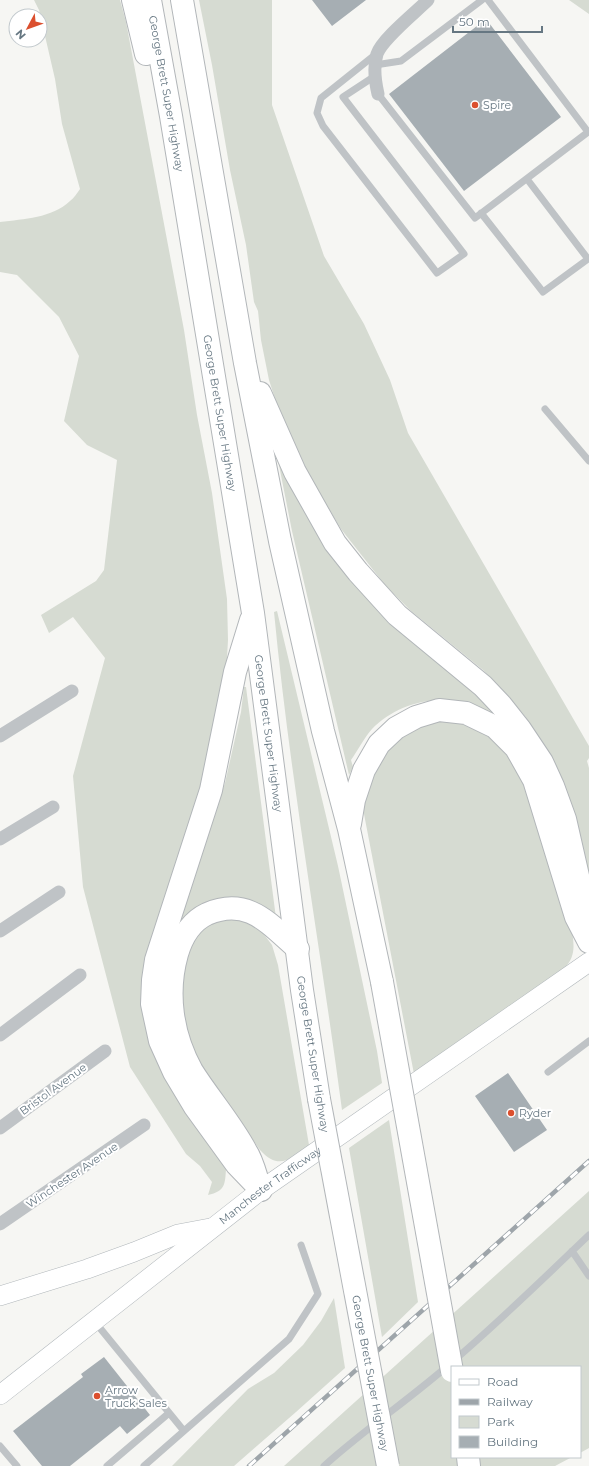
<svg xmlns="http://www.w3.org/2000/svg" width="589" height="1466" font-family="Montserrat,sans-serif">
<style>
.green{fill:#d6dbd2}
.building{fill:#a6aeb3}
.lines{fill:none;stroke-linecap:round;stroke-linejoin:round}
.secondary-casing{stroke:#b1b7bb;stroke-width:20}
.highway-casing{stroke:#b2b6b9;stroke-width:24}
.lane{stroke:#bfc3c6;stroke-width:7}
.street{stroke:#bfc3c6;stroke-width:13}
.secondary{stroke:#fff;stroke-width:19}
.highway{stroke:#fff;stroke-width:22}
.rail-casing{stroke:#9ea5aa;stroke-width:4.5}
.rail{stroke:#fff;stroke-width:3;stroke-dasharray:9;stroke-linecap:butt}
.highway-bridge-casing{stroke:#b2b6b9;stroke-width:24;stroke-linecap:butt}
.highway-bridge{stroke:#fff;stroke-width:22}
.poi-dot{fill:#db4f2e;stroke:#fff;stroke-width:1.5}
.labels{text-anchor:middle;dominant-baseline:central;stroke-width:4;stroke-linejoin:round;paint-order:stroke}
.street-label{font-size:11px;fill:#667782;stroke:#fff}
.poi-label{font-size:11px;fill:#667782;stroke:#fff;text-anchor:start}
</style>
<rect width="100%" height="100%" fill="#f6f6f3"/>
<!-- green -->
<path class="green" d="M 34,0 L 120,0 L 126,22 L 184,330 L 197,415 L 212,493 L 227,599 L 228,640 L 226,675 L 213,752 L 150,948 L 226,1169 C 225,1185 225,1191 208,1195 L 212,1182 L 200,1166 L 186,1154 L 130,1067 L 83,887 L 73,776 L 105,658 L 73,617 L 49,633 L 41,615 L 96,581 L 104,570 L 117,460 L 87,445 L 64,421 L 79,356 L 59,317 L 17,275 L 0,272 L 0,222 C 24,219 52,218 70,201 C 74,198 77,193 80,189 L 62,124 L 55,79 L 39,10 Z
M 199,0 L 272,0 L 272,105 L 324,256 L 364,324 L 390,380 L 408,433 L 589,746 L 589,758 L 587,761 L 589,768 L 589,893 L 540,740 L 525,716 L 507,695 L 483,670 L 411,611 L 385,585 L 341,529 L 300,461 L 278,408 L 269,380 L 261,340 L 258,311 L 254,302 L 246,245 L 230,170 L 212,65 Z
M 569,0 L 589,0 L 589,14 Z
M 277,455 L 384,616 L 414,644 L 467,686 L 494,711 L 490,713 C 480,710 469,705 459,702 C 429,695 393,707 372,729 C 364,738 358,750 351,760 L 353,767 L 349,775 L 292,531 Z
M 277,611 L 338,866 L 377,1051 L 382,1083 L 342,1110 C 320,944 290,779 274,612 Z
M 244,687 L 246,687 L 276,918 L 250,902 L 174,934 L 225,783 L 241,712 Z
M 461,720 L 497,736 L 524,774 L 572,930 C 574,946 576,956 564,969 L 414,1074 L 364,814 L 364,790 L 378,756 L 422,721 Z
M 223,918 L 247,920 L 263,933 L 272,945 L 278,965 L 309,1145 C 291,1159 279,1171 260,1150 L 204,1070 L 192,1049 L 184,1027 L 180,990 L 188,947 L 202,928 Z
M 389,1120 L 418,1302 L 382,1337 L 349,1148 Z
M 589,1191 L 589,1448 L 580,1453 L 580,1367 L 452,1367 L 452,1457 L 572,1457 L 555,1466 L 284,1466 Z
M 334,1298 L 345,1368 L 296,1412 L 234,1466 L 172,1466 L 248,1389 L 274,1373 L 303,1345 L 321,1321 Z"/>
<!-- building -->
<path class="building" d="M 312,0 L 366,0 L 332,26 Z
M 486,19 L 561,117 L 464,191 L 389,94 Z
M 508,1073 L 547,1130 L 514,1152 L 475,1096 Z
M 104,1357 L 150,1415 L 127,1434 L 120,1426 L 70,1466 L 42,1466 L 13,1431 L 83,1377 L 81,1374 Z"/>
<g class="lines">
<defs>
<g id="secondary">
<path d="M 0,1296 L 87,1269 L 134,1252 L 178,1234 L 210,1228"/>
<path id="s1" d="M 0,1395 L 261,1190 L 589,962"/>
</g>
<g id="highway">
<path d="M 133,0 L 146,54"/>
<path id="s2" d="M 150,0 L 171,116 L 253,613 L 302,990 L 319,1099"/>
<path d="M 182,0 L 245,363 L 280,541 L 323,731 L 349,829 L 382,982"/>
<path d="M 260,393 L 295,472 L 335,543 L 358,572 L 397,615 L 483,686 L 501,705 L 520,729 L 542,762 L 553,786 L 565,819 L 589,924"/>
<path d="M 251,620 L 235,672 L 211,790 L 156,960 L 153,980 L 152,1004 L 160,1041 L 174,1072 L 195,1107 L 237,1165 L 261,1190"/>
<path d="M 350,824 L 354,800 L 364,770 L 379,744 L 396,728 L 416,717 L 439,710 L 466,713 L 495,727 L 516,748 L 534,780 L 576,917 L 589,942"/>
<path d="M 258,1182 C 255,1172 252,1160 246,1151 C 231,1123 209,1098 192,1071 C 172,1035 166,993 177,954 C 182,937 190,922 207,914 C 248,896 269,924 298,949"/>
<path d="M 468,1457 L 469,1466"/>
</g>
</defs>
<!-- secondary casing -->
<use href="#secondary" class="secondary-casing"/>
<!-- highway casing -->
<use href="#highway" class="highway-casing"/>
<!-- lane -->
<path class="lane" d="M 375,65 L 401,61 L 482,0
M 375,76 L 343,97 L 464,254 L 437,273 L 323,126 L 317,113 L 321,98 L 376,54
M 378,94 L 475,218 L 588,132 L 488,0
M 481,213 L 543,292 L 588,259 L 527,179
M 545,409 L 589,461
M 548,1072 L 589,1041
M 572,1251 L 589,1276
M 95,1322 L 184,1431
M 0,1446 L 17,1466
M 107,1466 L 169,1413
M 144,1466 L 289,1339 L 318,1294 L 301,1245
M 324,1466 C 365,1429 410,1399 451,1363 C 499,1322 544,1278 589,1235"/>
<!-- street -->
<path class="street" d="M 378,94 C 375,81 373,67 377,54 C 382,39 416,12 428,0
M 0,736 L 72,691
M 0,839 L 53,807
M 0,931 L 59,892
M 0,1035 L 80,975
M 0,1128 L 105,1051
M 0,1224 L 144,1125"/>
<!-- secondary -->
<use href="#secondary" class="secondary"/>
<!-- highway -->
<use href="#highway" class="highway"/>
<defs>
<path id="rail" d="M 249,1466 L 589,1161"/>
</defs>
<!-- rail casing -->
<use href="#rail" class="rail-casing"/>
<!-- rail -->
<use href="#rail" class="rail"/>
<defs>
<g id="highway-bridge">
<path d="M 382,982 L 452,1371"/>
<path id="s3" d="M 319,1099 L 388,1466"/>
</g>
</defs>
<!-- highway-bridge casing -->
<use href="#highway-bridge" class="highway-bridge-casing"/>
<!-- highway-bridge -->
<use href="#highway-bridge" class="highway-bridge"/>
</g>
<!-- markers -->
<g class="poi-dot">
<circle cx="475" cy="105" r="4"/>
<circle cx="511" cy="1113" r="4"/>
<circle cx="97" cy="1396" r="4"/>
</g>
<g class="labels">
<!-- street labels -->
<g class="street-label">
<text stroke="none"><textPath href="#s2" startOffset="95">George Brett Super Highway</textPath></text>
<text stroke="none"><textPath href="#s2" startOffset="419">George Brett Super Highway</textPath></text>
<text stroke="none"><textPath href="#s2" startOffset="743">George Brett Super Highway</textPath></text>
<text transform="translate(313 1054) rotate(81)">George Brett Super Highway</text>
<text transform="translate(53 1089) rotate(-36)">Bristol Avenue</text>
<text transform="translate(72 1175) rotate(-34)">Winchester Avenue</text>
<text stroke="none"><textPath href="#s1" startOffset="342">Manchester Trafficway</textPath></text>
<text stroke="none"><textPath href="#s3" startOffset="279">George Brett Super Highway</textPath></text>
</g>
<!-- poi labels -->
<g class="poi-label">
<text x="483" y="105">Spire</text>
<text x="519" y="1113">Ryder</text>
<text x="105" y="1390">Arrow<tspan x="105" dy="13">Truck Sales</tspan></text>
</g>
</g>
<!-- legend -->
<rect x="451" y="1366" width="130" height="92" fill="#ffffff" stroke="#c2c9cd"/>
<rect x="459" y="1379" width="20" height="6" fill="#ffffff" stroke="#c2c9cd"/>
<text x="487" y="1386" font-size="12" fill="#667782">Road</text>
<rect x="459" y="1399" width="20" height="6" fill="#9ea5aa" stroke="#c2c9cd"/>
<text x="487" y="1406" font-size="12" fill="#667782">Railway</text>
<rect x="459" y="1416" width="20" height="12" fill="#d6dbd2" stroke="#c2c9cd"/>
<text x="487" y="1426" font-size="12" fill="#667782">Park</text>
<rect x="459" y="1436" width="20" height="12" fill="#a6aeb3" stroke="#c2c9cd"/>
<text x="487" y="1446" font-size="12" fill="#667782">Building</text>
<!-- north arrow -->
<g transform="translate(28 28) rotate(229)"><circle r="19" fill="#ffffff" stroke="#c2c9cd"/>
<path d="M0-3L7 15L0 10L-7 15Z" fill="#db4f2e"/>
<text y="-6" font-size="11" font-weight="bold" text-anchor="middle" fill="#667782">N</text>
</g>
<!-- scale -->
<path d="M453 26v6h89v-6" fill="none" stroke="#667782" stroke-width="2"/>
<text x="459" y="26" font-size="12" fill="#667782" stroke="#ffffff" stroke-width="3" paint-order="stroke">50 m</text>
</svg>
